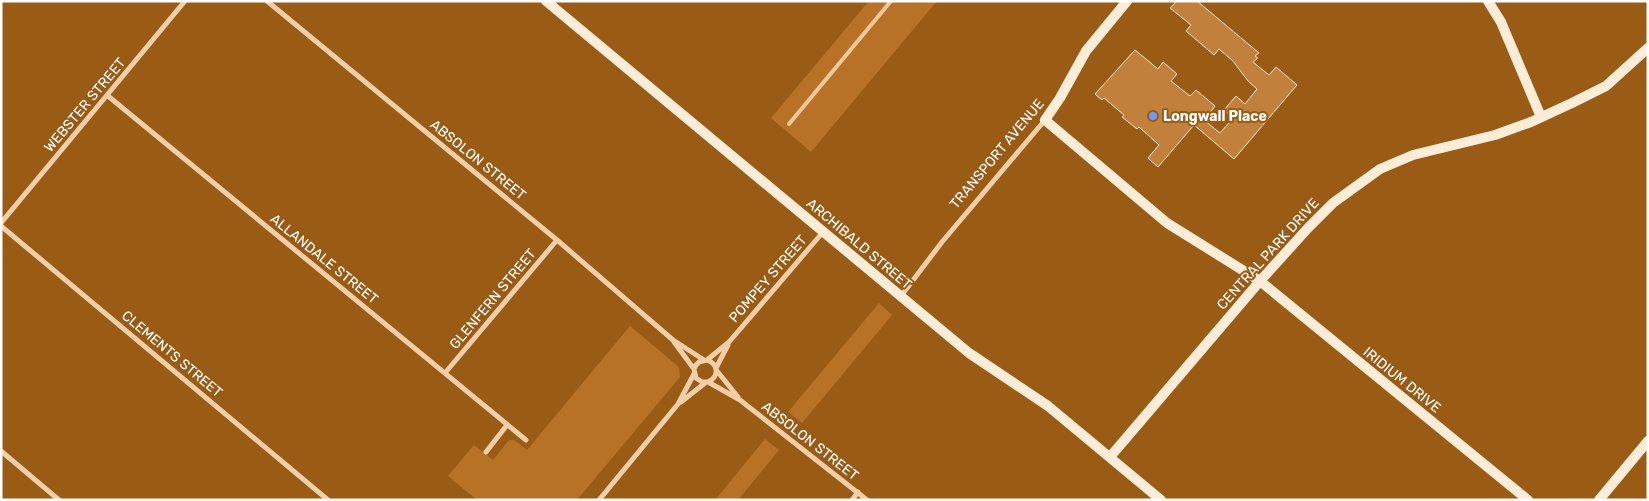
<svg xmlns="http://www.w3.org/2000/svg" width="1649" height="501" font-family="Rubik,sans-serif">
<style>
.green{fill:#b87228}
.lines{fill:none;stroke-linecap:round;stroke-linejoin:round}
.stream{stroke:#f5c89b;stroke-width:4}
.building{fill:#c1813d;stroke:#fde7d1}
.street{stroke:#f3cfa9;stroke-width:5}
.secondary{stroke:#fcecd8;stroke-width:10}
.poi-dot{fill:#6b9bff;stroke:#9a5b15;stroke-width:2}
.labels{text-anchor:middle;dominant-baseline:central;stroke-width:4;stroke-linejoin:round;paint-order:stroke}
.street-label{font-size:14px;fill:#fff;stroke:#9a5b15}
.poi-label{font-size:14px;font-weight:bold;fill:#fff;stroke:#9a5b15;text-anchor:start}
</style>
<rect width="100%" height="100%" fill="#9a5b15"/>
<!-- green -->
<path class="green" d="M 869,1 L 937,1 L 811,152 L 771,118 Z
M 879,303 L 892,315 L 802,423 L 788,412 Z
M 630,326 L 679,367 L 680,377 L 577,500 L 477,500 L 448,476 L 474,445 L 493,460 L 509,440 L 514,440 L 527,450 Z
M 765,439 L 779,450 L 738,500 L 715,500 Z"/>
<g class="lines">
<!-- stream -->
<path class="stream" d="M 789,124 L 891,1"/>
</g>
<!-- building -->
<path class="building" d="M 1177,1 L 1197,1 L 1259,53 L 1255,56 L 1258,58 L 1253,62 L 1269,75 L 1276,67 L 1297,85 L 1234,159 L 1194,125 L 1158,167 L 1148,158 L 1159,145 L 1139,127 L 1137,129 L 1122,117 L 1124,115 L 1104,98 L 1102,100 L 1095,94 L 1135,50 L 1158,69 L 1163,62 L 1177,74 L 1171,81 L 1190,96 L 1196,90 L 1215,106 L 1204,120 L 1220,133 L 1233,118 L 1224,110 L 1236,96 L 1245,104 L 1257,89 L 1248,81 L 1233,61 L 1219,49 L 1214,55 L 1186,31 L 1191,25 L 1170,8 Z"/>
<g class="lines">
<!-- street -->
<path class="street" d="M 267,1 L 557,240 L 673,340 L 704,360
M 108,96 L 526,440
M 1,223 L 185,1
M 1,226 L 328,500
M 901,296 L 942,242 L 1045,120
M 674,342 L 694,369
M 707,360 C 718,364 720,376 708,382 L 702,382 L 696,378 L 694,369 L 696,365 L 699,362 L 707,360 L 729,342 L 823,232
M 716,368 L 728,345
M 717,371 L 738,397
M 445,373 L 557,240
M 708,382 L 740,400 L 867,500
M 681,402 L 705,383
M 1,451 L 59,500
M 486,452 L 507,425
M 599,500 L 678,404 L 694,374
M 852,500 L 858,492"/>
<!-- secondary -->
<path class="secondary" d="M 546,1 L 969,353 L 1048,406 L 1161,500
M 1127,1 L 1086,51 L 1060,98 L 1045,120 L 1167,223 L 1260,281 L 1528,500
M 1488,1 L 1501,22 L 1541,117
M 1110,457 L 1260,281 L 1308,228 L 1333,203 L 1380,169 L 1413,155 L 1495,135 L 1531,122 L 1572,103 L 1606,86 L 1648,48
M 1599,500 L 1648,441"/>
</g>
<!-- markers -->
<circle class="poi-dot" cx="1153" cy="116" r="5"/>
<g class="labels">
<!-- street labels -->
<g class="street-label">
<text transform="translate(85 105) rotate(-50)">WEBSTER STREET</text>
<text transform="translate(997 154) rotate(-50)">TRANSPORT AVENUE</text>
<text transform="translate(478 160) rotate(39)">ABSOLON STREET</text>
<text transform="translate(859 244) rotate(40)">ARCHIBALD STREET</text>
<text transform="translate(1268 254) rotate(-48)">CENTRAL PARK DRIVE</text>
<text transform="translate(324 259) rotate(39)">ALLANDALE STREET</text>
<text transform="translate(768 279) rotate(-49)">POMPEY STREET</text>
<text transform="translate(493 299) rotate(-50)">GLENFERN STREET</text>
<text transform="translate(172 354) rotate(40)">CLEMENTS STREET</text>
<text transform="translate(1402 380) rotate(39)">IRIDIUM DRIVE</text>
<text transform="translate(810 441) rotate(38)">ABSOLON STREET</text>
</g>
<!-- poi labels -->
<g class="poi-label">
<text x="1163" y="116">Longwall Place</text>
</g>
</g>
<!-- border -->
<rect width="1649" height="501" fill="none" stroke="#ffffff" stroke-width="5"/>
</svg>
